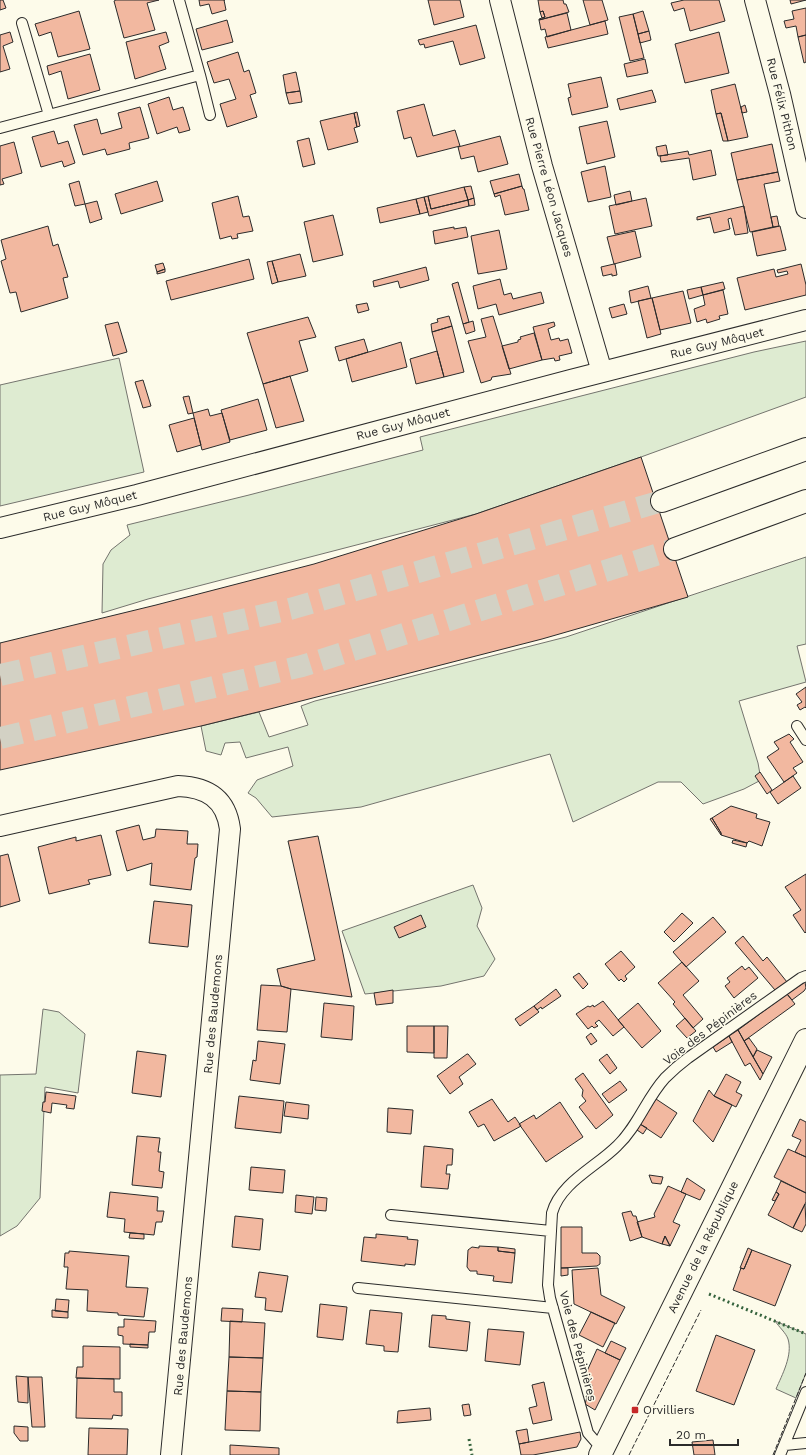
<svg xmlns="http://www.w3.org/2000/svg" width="806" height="1455" font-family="'Work Sans',sans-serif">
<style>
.green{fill:#deebd1;stroke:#74746e}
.building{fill:#f2b8a0;stroke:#2b2b2b}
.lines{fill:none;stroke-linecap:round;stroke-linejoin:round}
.motorway-tunnel{stroke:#d3d1c4;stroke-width:22;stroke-dasharray:22 11;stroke-linecap:butt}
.service-casing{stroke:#2b2b2b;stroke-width:12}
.minor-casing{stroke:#2b2b2b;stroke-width:22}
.tertiary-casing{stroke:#2b2b2b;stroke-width:24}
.motorway-casing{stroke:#2b2b2b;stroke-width:24}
.service{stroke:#fdfbea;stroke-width:10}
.minor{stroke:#fdfbea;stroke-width:20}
.tertiary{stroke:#fdfbea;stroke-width:22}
.motorway{stroke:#fdfbea;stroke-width:22}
.hedge{stroke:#34623c;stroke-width:3;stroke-dasharray:2 3;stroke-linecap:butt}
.fence{stroke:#2b2b2b;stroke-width:1;stroke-dasharray:5 2;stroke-linecap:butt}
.poi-dot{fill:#c62828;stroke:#fdfbea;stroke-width:1.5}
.labels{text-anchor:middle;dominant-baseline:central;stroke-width:3;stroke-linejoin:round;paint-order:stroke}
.street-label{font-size:12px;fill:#2b2b2b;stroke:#fdfbea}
.poi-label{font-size:12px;fill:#2b2b2b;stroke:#fdfbea;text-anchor:start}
</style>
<rect width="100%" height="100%" fill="#fdfbea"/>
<!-- green -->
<path class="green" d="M 806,341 L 806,397 L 641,457 L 476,514 L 148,599 L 102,613 L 103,564 L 111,550 L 130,535 L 127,525 L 249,495 L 423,450 L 420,437 L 754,352 Z
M 119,358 L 144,472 L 0,506 L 0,385 Z
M 806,557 L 806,644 L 797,646 L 806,682 L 739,701 L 758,763 L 761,780 L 744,789 L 703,804 L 681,782 L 658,782 L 573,822 L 550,754 L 361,807 L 272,817 L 256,798 L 248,793 L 257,780 L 293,766 L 288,747 L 246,758 L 240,742 L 225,743 L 221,755 L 206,751 L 201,726 L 259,712 L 269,737 L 308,725 L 301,706 L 315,701 L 566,637 Z
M 473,885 L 482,908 L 477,926 L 495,959 L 484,976 L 441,986 L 365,994 L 342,931 Z
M 43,1009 L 59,1012 L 85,1034 L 78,1093 L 45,1087 L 40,1198 L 17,1226 L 0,1236 L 0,1075 L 36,1074 Z
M 775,1321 L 806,1334 L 806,1373 L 796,1398 L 776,1389 C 782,1375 793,1355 788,1339 C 786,1333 779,1327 775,1321 Z"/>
<!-- building -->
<path class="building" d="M 0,0 L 3,0 L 6,8 L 0,10 Z
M 116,0 L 159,0 L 147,3 L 155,30 L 124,38 L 114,1 Z
M 199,0 L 225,0 L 224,0 L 226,10 L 212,14 L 209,4 L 200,6 Z
M 428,0 L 460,0 L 464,17 L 434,25 Z
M 538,0 L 563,0 L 564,4 L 566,4 L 569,12 L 539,20 L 539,19 L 545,17 L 543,11 L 540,12 Z
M 583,0 L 602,0 L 608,20 L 590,25 Z
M 684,0 L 719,0 L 725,21 L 690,31 L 684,8 L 674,11 L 671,3 Z
M 790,0 L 806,0 L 791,4 Z
M 806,8 L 806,35 L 798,37 L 796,26 L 786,28 L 784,21 L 794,19 L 792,11 Z
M 79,11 L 90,49 L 58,57 L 51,32 L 39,36 L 35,24 Z
M 543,11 L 545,17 L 542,18 L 540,12 Z
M 643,11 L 649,31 L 638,34 L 633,14 Z
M 567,13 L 571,30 L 547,37 L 545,29 L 541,30 L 539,20 Z
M 633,14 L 644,58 L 630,61 L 619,17 Z
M 227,20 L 233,42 L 202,50 L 196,29 Z
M 605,21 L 608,34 L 548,48 L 545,37 Z
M 476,25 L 485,58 L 460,65 L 453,41 L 425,48 L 424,44 L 420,45 L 418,40 Z
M 649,31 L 651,40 L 640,43 L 638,34 Z
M 10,32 L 13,42 L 3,46 L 10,69 L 0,72 L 0,35 Z
M 166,32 L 169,42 L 159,46 L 166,69 L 135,79 L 126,42 Z
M 719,32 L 729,73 L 685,83 L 675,44 Z
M 806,35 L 806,62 L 804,63 L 798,37 Z
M 238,52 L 244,72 L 249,70 L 256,93 L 250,95 L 257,117 L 227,127 L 220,104 L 236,99 L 229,79 L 214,83 L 207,62 Z
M 90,54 L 100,90 L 68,99 L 61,71 L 49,75 L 47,66 Z
M 645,59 L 648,73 L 627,77 L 624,64 Z
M 296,72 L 300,91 L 286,93 L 283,75 Z
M 601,77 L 608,107 L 572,115 L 568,98 L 571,97 L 568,84 Z
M 735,84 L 748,137 L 728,141 L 721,113 L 716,114 L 711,90 Z
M 652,90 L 656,102 L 620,110 L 617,99 Z
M 300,91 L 302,102 L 289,104 L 286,93 Z
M 169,97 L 173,110 L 183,107 L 190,130 L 179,133 L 177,127 L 157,134 L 148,104 Z
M 424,104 L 433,136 L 455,130 L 460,146 L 417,157 L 411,137 L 404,139 L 397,111 Z
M 745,105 L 747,112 L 742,113 L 741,107 Z
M 140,107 L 149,138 L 129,143 L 130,149 L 107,155 L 105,149 L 83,155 L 74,125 L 97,119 L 101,134 L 122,128 L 118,113 Z
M 357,112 L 360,126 L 357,127 L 354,113 Z
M 354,113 L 357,127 L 354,128 L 358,142 L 328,150 L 320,121 Z
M 721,113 L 728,141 L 723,141 L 716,114 Z
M 607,121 L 615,157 L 587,164 L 579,127 Z
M 54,131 L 58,144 L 68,141 L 75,163 L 64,167 L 62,161 L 41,167 L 32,137 Z
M 500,136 L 508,164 L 478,172 L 474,156 L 461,159 L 458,147 Z
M 309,138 L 315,164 L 303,167 L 297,141 Z
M 14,142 L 22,173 L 2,179 L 4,184 L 0,185 L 0,146 Z
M 772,144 L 778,172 L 737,180 L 731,153 Z
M 666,145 L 668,155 L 658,156 L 656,147 Z
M 711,150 L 716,175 L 693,180 L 689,158 L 661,162 L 660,156 L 688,151 L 689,155 Z
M 605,166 L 611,197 L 588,202 L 581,172 Z
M 778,172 L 780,181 L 764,184 L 773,227 L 750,232 L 737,180 Z
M 519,174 L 522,186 L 494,194 L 490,181 Z
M 79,181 L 85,204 L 75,206 L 69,184 Z
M 157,181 L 163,201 L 121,214 L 115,194 Z
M 471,186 L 474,198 L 468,200 L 464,187 Z
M 522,186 L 523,189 L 524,189 L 529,210 L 505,215 L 500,195 L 495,197 L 494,194 Z
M 464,187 L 468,200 L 431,209 L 428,196 Z
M 630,191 L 632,201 L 616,205 L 614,195 Z
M 238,196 L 243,217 L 249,216 L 253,231 L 237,234 L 238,238 L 232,239 L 231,236 L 220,239 L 212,203 Z
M 428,196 L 431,209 L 468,200 L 469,206 L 429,216 L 424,197 Z
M 424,197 L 428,212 L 420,214 L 416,199 Z
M 474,198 L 475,205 L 469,206 L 468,200 Z
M 646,198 L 652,226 L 615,234 L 609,206 Z
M 416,199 L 420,214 L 380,223 L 377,208 Z
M 97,201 L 102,219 L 90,223 L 85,204 Z
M 744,206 L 748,233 L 735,235 L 731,218 L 728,219 L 730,229 L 714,233 L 710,217 L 697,220 L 697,217 Z
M 333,215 L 343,255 L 313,262 L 304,222 Z
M 777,216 L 779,226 L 773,227 L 771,217 Z
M 48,226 L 53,246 L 58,244 L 68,277 L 63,278 L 68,298 L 21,312 L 16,292 L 10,293 L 1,261 L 6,259 L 1,240 Z
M 780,226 L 786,250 L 757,256 L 752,232 Z
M 454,227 L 454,229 L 466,227 L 468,237 L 435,244 L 433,231 Z
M 499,230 L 507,269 L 478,274 L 471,236 Z
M 635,231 L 641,257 L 614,264 L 607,237 Z
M 300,254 L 306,276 L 278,282 L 272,261 Z
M 249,259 L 254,279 L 171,300 L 166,281 Z
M 272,261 L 278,282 L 272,284 L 267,262 Z
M 163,263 L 165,269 L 157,272 L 155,265 Z
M 614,264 L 615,264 L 617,275 L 612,276 L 612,274 L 603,276 L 601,267 Z
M 801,264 L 806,285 L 806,295 L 745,310 L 737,278 L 774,269 L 776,277 L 788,274 L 787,271 L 778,273 L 777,270 Z
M 426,267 L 429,280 L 400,288 L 398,281 L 374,287 L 373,281 Z
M 165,269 L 165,272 L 157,274 L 157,272 Z
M 500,279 L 504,295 L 511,293 L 513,299 L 541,292 L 544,303 L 499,315 L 496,304 L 478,309 L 473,286 Z
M 458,282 L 469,322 L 463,324 L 452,284 Z
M 723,282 L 725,289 L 703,295 L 701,287 Z
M 648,286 L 651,298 L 631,303 L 629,291 Z
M 701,287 L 703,295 L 689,299 L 687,290 Z
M 723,290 L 728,314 L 719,316 L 720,319 L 707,323 L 706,319 L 697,322 L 694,309 L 705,305 L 703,295 Z
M 683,291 L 691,323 L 660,330 L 652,298 Z
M 652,298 L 661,334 L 647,338 L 638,301 Z
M 367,303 L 369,310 L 358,313 L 356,305 Z
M 624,304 L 627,314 L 612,318 L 609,308 Z
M 449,316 L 452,326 L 432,332 L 431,324 L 438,322 L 437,319 Z
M 493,316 L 511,374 L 492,377 L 491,380 L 481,383 L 468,341 L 486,337 L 481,319 Z
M 308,317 L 316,337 L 299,341 L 308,371 L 263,384 L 247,333 Z
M 473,321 L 475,331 L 466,334 L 463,324 Z
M 118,322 L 127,352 L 113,356 L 105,325 Z
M 554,322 L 555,326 L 548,329 L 551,340 L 559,338 L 560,341 L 568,339 L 572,353 L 559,356 L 560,360 L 555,361 L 554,358 L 542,360 L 533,327 Z
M 452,326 L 464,372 L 444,377 L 432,332 Z
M 534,333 L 542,360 L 509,369 L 502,346 L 518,342 L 518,340 L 521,339 L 520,337 Z
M 364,339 L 368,352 L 339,361 L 335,347 Z
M 401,342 L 407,367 L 352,382 L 346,359 Z
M 437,351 L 444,377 L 416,384 L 410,359 Z
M 290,376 L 304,421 L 276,428 L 263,384 Z
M 143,380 L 151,406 L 143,408 L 135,382 Z
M 189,396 L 193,413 L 188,414 L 183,397 Z
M 258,399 L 267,430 L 230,440 L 221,410 Z
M 208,409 L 210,416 L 222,413 L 230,442 L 202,450 L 193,413 Z
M 194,418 L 201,445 L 177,452 L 169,425 Z
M 641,457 L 688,597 L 542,639 L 270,709 L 201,726 L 0,770 L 0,643 L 156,605 L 314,564 L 476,514 Z
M 806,687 L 806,708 L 805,707 L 800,710 L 797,705 L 802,702 L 796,694 Z
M 789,734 L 794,739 L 790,742 L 803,762 L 793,768 L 797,773 L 784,782 L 767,757 L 779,749 L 774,742 Z
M 760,772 L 772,790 L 767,794 L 755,776 Z
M 793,776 L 801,788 L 778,804 L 770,792 Z
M 731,806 L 757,814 L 756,818 L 770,822 L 762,846 L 749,841 L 747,843 L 721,835 L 721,833 L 712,818 Z
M 712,818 L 721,833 L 721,835 L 710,819 Z
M 139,825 L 143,840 L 155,837 L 156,829 L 188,831 L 187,844 L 198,844 L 197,857 L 195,858 L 191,890 L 150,885 L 152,863 L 127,871 L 116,831 Z
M 101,835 L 111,875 L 88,880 L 90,884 L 49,894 L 38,847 L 76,837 L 76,841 Z
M 318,836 L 340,939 L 352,997 L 291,989 L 281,986 L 277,969 L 315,960 L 288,841 Z
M 733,840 L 747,843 L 746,847 L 732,843 Z
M 8,854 L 20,901 L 0,907 L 0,856 Z
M 806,874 L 806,932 L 805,933 L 793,915 L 801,910 L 785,887 Z
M 154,901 L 192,905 L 188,947 L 149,943 Z
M 682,913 L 693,923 L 674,942 L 664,932 Z
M 421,915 L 426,927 L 399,938 L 394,927 Z
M 713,917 L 726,932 L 686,967 L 673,952 Z
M 743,936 L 763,961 L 767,957 L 787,982 L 775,990 L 735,943 Z
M 621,951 L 635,967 L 625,976 L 627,979 L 624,982 L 621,979 L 619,981 L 605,964 Z
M 682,962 L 699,981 L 683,995 L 703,1019 L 693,1028 L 673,1004 L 675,1002 L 658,983 Z
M 742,966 L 745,970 L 749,967 L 758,978 L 734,998 L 725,986 L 730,982 L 727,978 Z
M 579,973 L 588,984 L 583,989 L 573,977 Z
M 805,982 L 806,988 L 804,991 L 792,1000 L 787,994 Z
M 261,985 L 281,986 L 291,989 L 287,1032 L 257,1030 Z
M 556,989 L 561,996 L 542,1009 L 541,1007 L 537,1010 L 534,1006 Z
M 393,990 L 393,1003 L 376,1005 L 374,993 Z
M 787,994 L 795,1004 L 744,1041 L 738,1030 Z
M 603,1001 L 624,1027 L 613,1036 L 599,1020 L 595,1023 L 598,1026 L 594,1028 L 592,1026 L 588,1029 L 576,1014 L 588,1006 L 590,1007 L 593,1005 L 594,1007 Z
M 324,1003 L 354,1006 L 352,1040 L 321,1037 Z
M 638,1003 L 661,1031 L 642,1048 L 618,1020 Z
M 534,1006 L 539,1012 L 520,1026 L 515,1019 Z
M 685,1018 L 696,1031 L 687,1038 L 676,1026 Z
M 407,1026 L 434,1026 L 434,1053 L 407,1052 Z
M 434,1026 L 448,1026 L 447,1058 L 434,1058 Z
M 738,1030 L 763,1074 L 760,1080 L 750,1063 L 745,1066 L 729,1036 Z
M 591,1033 L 597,1041 L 591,1045 L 586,1037 Z
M 729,1036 L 732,1042 L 716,1052 L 713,1047 Z
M 749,1038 L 757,1049 L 753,1057 L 744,1041 Z
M 258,1041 L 285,1044 L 280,1084 L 250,1080 L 253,1060 L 256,1061 Z
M 757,1050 L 772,1057 L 763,1074 L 753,1057 Z
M 137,1051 L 166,1055 L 161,1097 L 132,1093 Z
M 467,1054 L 468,1054 L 476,1064 L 459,1077 L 463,1084 L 450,1094 L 437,1076 Z
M 607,1054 L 617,1068 L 610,1074 L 599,1060 Z
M 583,1073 L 613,1115 L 596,1129 L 579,1107 L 586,1101 L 582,1096 L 583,1090 L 575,1079 Z
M 726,1074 L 741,1082 L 736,1092 L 742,1095 L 736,1107 L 714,1096 Z
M 620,1081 L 627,1090 L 609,1103 L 602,1094 Z
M 709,1090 L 714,1096 L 732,1105 L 713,1142 L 693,1121 Z
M 46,1092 L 76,1096 L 74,1109 L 66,1108 L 67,1105 L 52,1103 L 51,1113 L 42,1111 L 43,1102 L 45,1102 Z
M 239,1096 L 284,1101 L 281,1133 L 235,1128 Z
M 492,1099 L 508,1122 L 515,1117 L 521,1126 L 494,1141 L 484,1124 L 478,1127 L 469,1112 Z
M 656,1099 L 677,1113 L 661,1138 L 640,1124 Z
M 286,1102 L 309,1105 L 308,1119 L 284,1116 Z
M 560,1102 L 583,1137 L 546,1162 L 519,1124 L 534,1115 L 536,1119 Z
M 388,1108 L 413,1110 L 411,1134 L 387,1132 Z
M 800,1119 L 806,1122 L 806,1157 L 795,1152 L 801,1140 L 792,1136 Z
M 640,1124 L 647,1128 L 643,1134 L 637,1130 Z
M 137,1136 L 160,1138 L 158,1152 L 161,1152 L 159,1171 L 164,1172 L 162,1188 L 132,1185 Z
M 424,1146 L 453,1149 L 452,1165 L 447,1165 L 446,1174 L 450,1174 L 448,1189 L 421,1187 Z
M 788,1149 L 806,1157 L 806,1193 L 774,1177 Z
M 251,1167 L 285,1170 L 283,1193 L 249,1190 Z
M 649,1175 L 663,1177 L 661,1184 L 652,1183 Z
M 687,1178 L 705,1190 L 700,1200 L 681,1192 Z
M 781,1181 L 806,1193 L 806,1202 L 793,1228 L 768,1215 L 779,1194 L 776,1192 Z
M 668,1186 L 686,1194 L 673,1222 L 680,1225 L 670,1246 L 665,1236 L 662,1244 L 642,1237 L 637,1222 L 655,1217 L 654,1214 Z
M 110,1192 L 158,1197 L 157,1211 L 164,1211 L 162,1222 L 156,1222 L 154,1235 L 124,1232 L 125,1219 L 107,1217 Z
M 776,1192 L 779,1194 L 775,1201 L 772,1200 Z
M 296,1195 L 314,1197 L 312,1214 L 295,1212 Z
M 316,1197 L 327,1198 L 326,1211 L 315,1210 Z
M 805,1204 L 806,1224 L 802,1232 L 793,1228 Z
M 631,1211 L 633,1216 L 636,1216 L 642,1237 L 630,1241 L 622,1213 Z
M 235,1216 L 263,1219 L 260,1250 L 232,1247 Z
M 561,1227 L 582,1227 L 582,1253 L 597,1253 L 600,1256 L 600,1264 L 597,1266 L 561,1268 Z
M 130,1233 L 144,1234 L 144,1239 L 129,1238 Z
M 376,1234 L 408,1237 L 407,1239 L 418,1240 L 415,1265 L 405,1264 L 405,1266 L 361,1261 L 364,1237 L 376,1238 Z
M 665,1236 L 670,1246 L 662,1244 Z
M 479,1246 L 498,1247 L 498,1251 L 515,1253 L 512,1283 L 493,1281 L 494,1276 L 477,1274 L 477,1271 L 470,1271 L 467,1267 L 468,1250 L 472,1247 L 479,1248 Z
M 498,1247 L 515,1249 L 515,1253 L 498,1251 Z
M 748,1248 L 752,1250 L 744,1269 L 740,1268 Z
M 752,1250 L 791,1265 L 775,1306 L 733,1290 L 741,1268 L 744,1269 Z
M 69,1251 L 129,1256 L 126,1287 L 148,1288 L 144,1317 L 118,1315 L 118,1313 L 87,1311 L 88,1290 L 66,1289 L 68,1267 L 64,1267 L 65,1253 L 69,1253 Z
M 561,1268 L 568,1268 L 568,1275 L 561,1276 Z
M 598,1268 L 601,1295 L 625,1307 L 616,1324 L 574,1304 L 572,1270 Z
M 259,1272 L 288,1276 L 282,1312 L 265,1310 L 266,1298 L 255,1297 Z
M 56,1299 L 69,1300 L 68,1312 L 55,1311 Z
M 320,1304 L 347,1307 L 343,1340 L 317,1337 Z
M 222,1308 L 243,1309 L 242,1322 L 221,1321 Z
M 52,1310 L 68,1312 L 68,1318 L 52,1317 Z
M 370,1310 L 402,1313 L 398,1352 L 384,1351 L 384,1346 L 366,1344 Z
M 591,1312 L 615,1323 L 603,1347 L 579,1335 Z
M 432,1315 L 446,1316 L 446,1319 L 470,1322 L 467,1351 L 429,1347 Z
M 124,1319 L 156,1321 L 155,1332 L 149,1332 L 148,1345 L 123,1344 L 123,1336 L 118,1335 L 118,1327 L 124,1327 Z
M 230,1321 L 265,1323 L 263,1358 L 229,1357 Z
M 488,1329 L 524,1332 L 520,1365 L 485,1361 Z
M 716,1335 L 755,1350 L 734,1405 L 696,1391 Z
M 611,1341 L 626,1348 L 620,1360 L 605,1353 Z
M 130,1344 L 148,1345 L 148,1348 L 130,1347 Z
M 83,1346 L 120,1347 L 120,1379 L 76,1378 L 77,1367 L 83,1367 Z
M 597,1349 L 620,1360 L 595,1410 L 585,1404 L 587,1397 L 586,1397 L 592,1385 L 583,1380 Z
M 229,1357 L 263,1358 L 261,1392 L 227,1391 Z
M 16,1376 L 28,1377 L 28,1403 L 18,1402 Z
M 28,1377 L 42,1377 L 45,1427 L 32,1427 Z
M 77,1378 L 114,1379 L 114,1392 L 122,1392 L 122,1416 L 113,1415 L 112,1419 L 76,1418 Z
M 544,1382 L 552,1420 L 533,1424 L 529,1408 L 537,1406 L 532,1385 Z
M 227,1391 L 261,1392 L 260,1431 L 225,1430 Z
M 469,1404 L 471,1415 L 464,1416 L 462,1405 Z
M 430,1408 L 431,1420 L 397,1423 L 398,1411 Z
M 14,1426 L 28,1427 L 28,1441 L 20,1441 L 14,1433 Z
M 89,1428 L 128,1429 L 127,1455 L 88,1455 Z
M 527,1429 L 529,1442 L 519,1444 L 516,1431 Z
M 580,1432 L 581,1439 L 577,1447 L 533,1455 L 521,1455 L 519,1444 Z
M 713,1440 L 715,1455 L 694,1455 L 692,1442 Z
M 230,1445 L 279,1448 L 279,1455 L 230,1455 Z"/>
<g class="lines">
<!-- motorway-tunnel -->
<path class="motorway-tunnel" d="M 0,675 L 290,609 L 662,501
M 0,738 L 302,666 L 675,549"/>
<defs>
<path id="service" d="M 22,23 L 49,115
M 200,75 L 210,115
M 0,128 L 200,75 L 179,0
M 797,726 L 806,740
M 391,1215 L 551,1231
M 358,1288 L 553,1308
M 785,1445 L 806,1443
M 604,1447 L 595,1441 L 588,1433 L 550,1298 L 548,1285 L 552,1213 C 560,1183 596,1167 617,1146 C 638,1126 646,1099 665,1078 C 672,1071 680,1064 688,1058 L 801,978 L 806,976
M 780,1455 L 806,1392"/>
<path id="minor" d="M 500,0 L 542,166 L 602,372
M 755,0 L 780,94 L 806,208
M 0,528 L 137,495 L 571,380 L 806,320
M 0,826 L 178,786 C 206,787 226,798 230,829 L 171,1455"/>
<path id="tertiary" d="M 600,1455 L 806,1040"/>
<path id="motorway" d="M 662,501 L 806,449
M 675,549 L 806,501"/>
</defs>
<!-- service casing -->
<use href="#service" class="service-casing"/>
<!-- minor casing -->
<use href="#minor" class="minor-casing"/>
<!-- tertiary casing -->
<use href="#tertiary" class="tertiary-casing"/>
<!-- motorway casing -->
<use href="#motorway" class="motorway-casing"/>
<!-- service -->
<use href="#service" class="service"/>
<!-- minor -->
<use href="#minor" class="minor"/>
<!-- tertiary -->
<use href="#tertiary" class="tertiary"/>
<!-- motorway -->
<use href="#motorway" class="motorway"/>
<!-- hedge -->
<path class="hedge" d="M 709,1294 L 806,1334
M 469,1439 L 472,1455"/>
<!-- fence -->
<path class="fence" d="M 629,1455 L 701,1310
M 773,1455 L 806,1373"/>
</g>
<!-- markers -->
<rect class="poi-dot" x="631" y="1406" width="8" height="8" rx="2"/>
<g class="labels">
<!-- street labels -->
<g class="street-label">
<text transform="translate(782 104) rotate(76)">Rue Félix Pithon</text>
<text transform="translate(549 187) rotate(74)">Rue Pierre Léon Jacques</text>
<text transform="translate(717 343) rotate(-14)">Rue Guy Môquet</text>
<text transform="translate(403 424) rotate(-15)">Rue Guy Môquet</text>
<text transform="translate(90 506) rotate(-14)">Rue Guy Môquet</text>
<text transform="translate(213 1014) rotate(-85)">Rue des Baudemons</text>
<text transform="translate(710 1028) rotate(-37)">Voie des Pépinières</text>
<text transform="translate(703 1247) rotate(-64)">Avenue de la République</text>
<text transform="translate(183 1336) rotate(-85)">Rue des Baudemons</text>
<text transform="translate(578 1346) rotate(75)">Voie des Pépinières</text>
</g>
<!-- poi labels -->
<g class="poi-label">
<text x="643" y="1410">Orvilliers</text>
</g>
</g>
<!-- scale -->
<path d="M670 1439v6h68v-6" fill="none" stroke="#2b2b2b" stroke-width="2"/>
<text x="676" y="1439" font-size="12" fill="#2b2b2b" stroke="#fdfbea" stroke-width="3" paint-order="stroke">20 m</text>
</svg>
